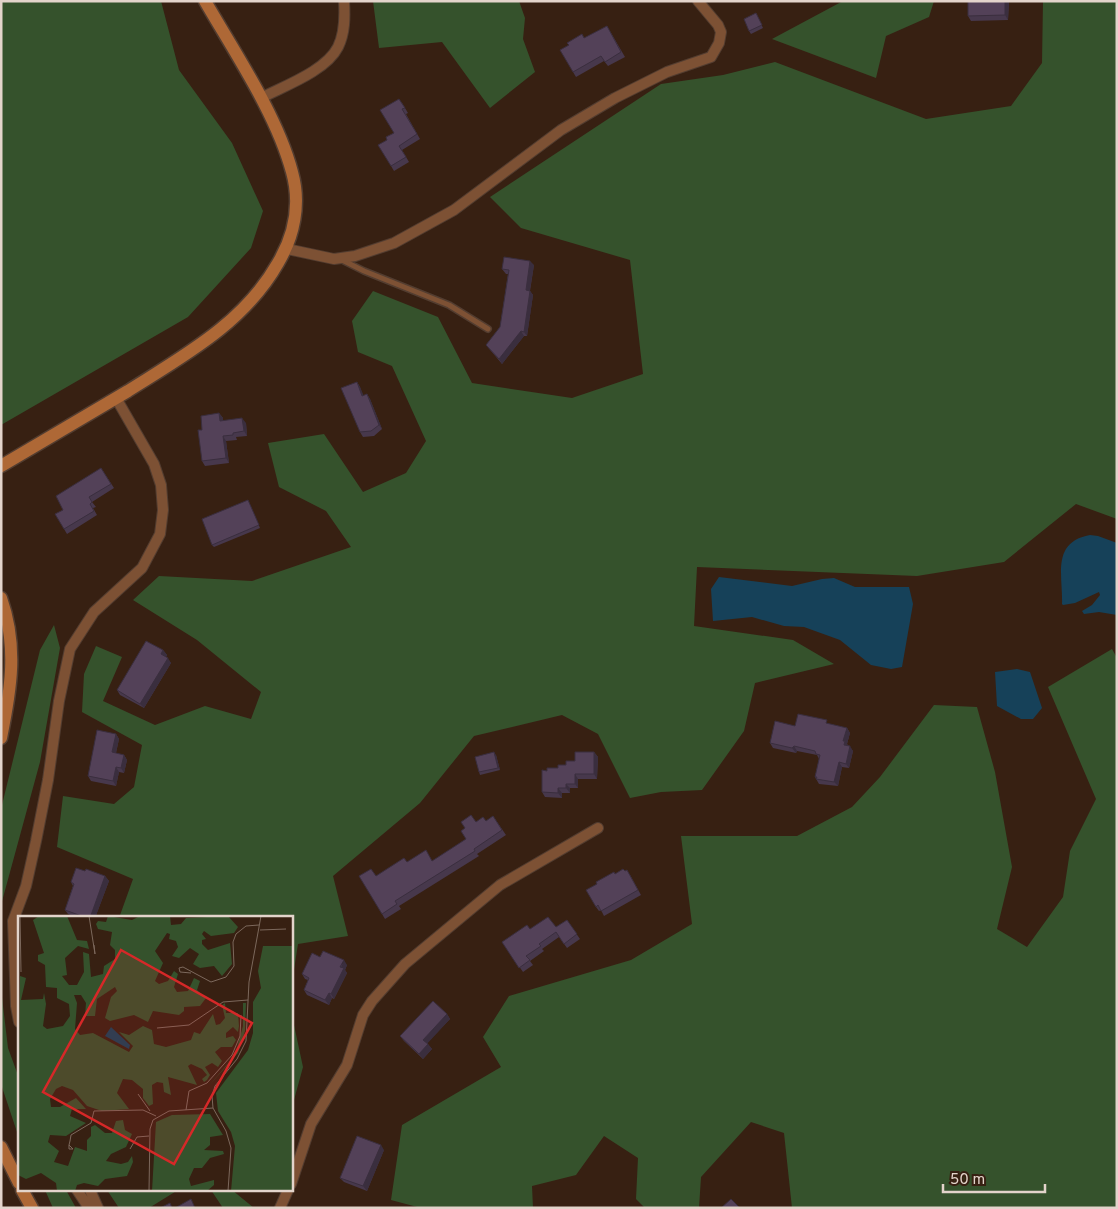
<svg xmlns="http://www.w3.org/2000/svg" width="1118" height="1209" font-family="Overpass,sans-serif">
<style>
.green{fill:#35522c}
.water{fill:#164159}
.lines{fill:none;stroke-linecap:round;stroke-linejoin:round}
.lane-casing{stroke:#533d30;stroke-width:8}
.street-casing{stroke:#533d30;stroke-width:12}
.secondary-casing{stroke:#533d30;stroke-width:15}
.lane{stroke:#7d5134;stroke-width:5}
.street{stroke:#7d5134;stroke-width:10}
.secondary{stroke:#ae6836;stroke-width:12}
.wall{fill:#47384c}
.shaded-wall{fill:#3a2e3e}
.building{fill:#534158;stroke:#3a2e3e}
.inset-road{fill:none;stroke:#7c685c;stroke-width:1}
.view{fill:#d62828;fill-opacity:0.15;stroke:#d62828;stroke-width:2.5}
.inset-edge{fill:none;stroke:#e3d4cb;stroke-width:2.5}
</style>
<rect width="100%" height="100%" fill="#372012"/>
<!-- green -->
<path class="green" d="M 1,1 L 161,1 L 179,70 L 232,143 L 263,211 L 251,248 L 188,317 L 1,425 Z
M 373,1 L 519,1 L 525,18 L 523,39 L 535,72 L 490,108 L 442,42 L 379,48 Z
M 843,1 L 934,1 L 929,17 L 886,36 L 876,78 L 772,39 Z
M 1043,1 L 1117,1 L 1117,519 L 1076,504 L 1004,562 L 917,576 L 697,567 L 694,626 L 793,640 L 834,664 L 755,683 L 744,731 L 702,790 L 661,792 L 630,798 L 598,734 L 562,715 L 474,736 L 420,803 L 333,876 L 348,936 L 298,944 L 291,989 L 291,918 L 119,918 L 133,879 L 57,847 L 63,796 L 114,804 L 134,787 L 142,745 L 82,712 L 84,674 L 96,646 L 122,657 L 103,701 L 155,725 L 205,706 L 251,719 L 261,692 L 197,640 L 133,600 L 159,576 L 252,581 L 351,547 L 326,511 L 279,487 L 268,443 L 324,434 L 363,492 L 406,473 L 426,441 L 392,366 L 358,352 L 352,321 L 373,291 L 438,317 L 472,383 L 572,398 L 643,374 L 630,260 L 521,228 L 490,197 L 661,84 L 723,75 L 775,62 L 926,119 L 1011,106 L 1042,63 Z
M 54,625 L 60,648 L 40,762 L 1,905 L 1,809 L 40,650 Z
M 1112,649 L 1117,658 L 1117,1208 L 792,1208 L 784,1133 L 751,1122 L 701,1177 L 699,1208 L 645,1208 L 636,1199 L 638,1158 L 604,1136 L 576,1175 L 532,1186 L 533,1208 L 421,1208 L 391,1200 L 402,1125 L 501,1067 L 483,1037 L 509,996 L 631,960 L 692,924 L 681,836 L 797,836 L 852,807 L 880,777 L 934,705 L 977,707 L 995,772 L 1012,867 L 997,929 L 1027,947 L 1063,897 L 1070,851 L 1096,799 L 1048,687 Z
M 1,989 L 8,1048 L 19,1078 L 19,1138 L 1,1084 Z
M 291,1011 L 303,1067 L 291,1111 Z
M 45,1190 L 66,1190 L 76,1208 L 53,1208 Z
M 107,1190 L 178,1190 L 149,1208 L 119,1208 Z
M 211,1190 L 232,1190 L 254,1208 L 223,1208 Z"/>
<!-- water -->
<path class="water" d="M 1090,535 L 1098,536 L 1117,543 L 1117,615 L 1099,612 L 1084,614 L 1082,611 L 1092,605 L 1100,595 L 1099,592 L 1075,603 L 1063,605 L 1062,604 C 1063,576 1051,542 1090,535 Z
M 719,577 L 792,586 L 822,579 L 834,578 L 855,587 L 909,587 L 913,604 L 902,667 L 891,669 L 871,665 L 840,640 L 804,627 L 784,626 L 752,617 L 713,621 L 711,589 Z
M 1017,669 L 1030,672 L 1042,708 L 1033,719 L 1021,719 L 997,706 L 995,672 Z"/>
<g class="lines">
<defs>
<path id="lane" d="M 342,260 L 364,271 L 449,305 L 488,329"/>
<path id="street" d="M 261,98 C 284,86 326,71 338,47 C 345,33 345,17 344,1
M 287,249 L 334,259 L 355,256 L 394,243 L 454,210 L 561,130 L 615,98 L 667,72 L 711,57 L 719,43 L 721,32 L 718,25 L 698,1
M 19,1022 L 16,1006 L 13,921 L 26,886 L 36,841 L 48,780 L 59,701 L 70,649 L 94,612 L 142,568 L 160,534 L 163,510 L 161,485 L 154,464 L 116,398
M 291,1184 L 311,1124 L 347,1065 L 363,1015 L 372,1001 L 405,964 L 500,885 L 598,828
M 77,1190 L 89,1208
M 90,1190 L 98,1208
M 280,1208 L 288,1190"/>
<path id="secondary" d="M 1,466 C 43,441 86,416 128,391 C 185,355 244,323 278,263 C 294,236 301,204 292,172 C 277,115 235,53 205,1
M 1,598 C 18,646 11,689 1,738
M 1,1147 L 19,1183
M 22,1190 L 32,1208"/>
</defs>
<!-- lane casing -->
<use href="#lane" class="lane-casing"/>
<!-- street casing -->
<use href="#street" class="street-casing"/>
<!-- secondary casing -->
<use href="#secondary" class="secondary-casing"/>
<!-- lane -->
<use href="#lane" class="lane"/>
<!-- street -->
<use href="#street" class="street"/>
<!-- secondary -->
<use href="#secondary" class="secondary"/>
</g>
<!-- wall -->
<path class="wall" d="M 1009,1 L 1008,20 L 971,21 L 968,16 Z
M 756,13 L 763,28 L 751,34 L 749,31 Z
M 607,26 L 625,57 L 608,66 L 604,61 L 576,77 L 573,72 L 585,38 Z
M 402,103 L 408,113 L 406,114 L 420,139 L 402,150 L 409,162 L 394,171 L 391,166 L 394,133 Z
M 534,265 L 530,291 L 533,295 L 527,336 L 524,336 L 502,364 L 486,345 L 500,327 L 508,274 L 506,274 L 502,269 Z
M 357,382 L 360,387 L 363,396 L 367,394 L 370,399 L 382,429 L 374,436 L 363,437 L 360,432 Z
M 219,413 L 223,418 L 223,421 L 246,423 L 247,436 L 236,437 L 237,440 L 226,441 L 229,463 L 205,466 L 202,461 L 202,430 Z
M 101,468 L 114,488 L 92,502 L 96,507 L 93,508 L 97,515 L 67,534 L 64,529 L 63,510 Z
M 248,500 L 260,528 L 214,547 L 212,545 Z
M 163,650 L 167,655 L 166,657 L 171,663 L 144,708 L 120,695 L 117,690 Z
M 830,724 L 847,728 L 850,733 L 847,744 L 853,751 L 849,768 L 842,767 L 838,786 L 819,784 L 815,777 L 819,759 L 817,755 L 797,751 L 796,753 L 773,748 L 770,743 L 795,726 Z
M 116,734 L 119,739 L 116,753 L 124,755 L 127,760 L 124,773 L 119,772 L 116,786 L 91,781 L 88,776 Z
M 594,752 L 598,757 L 597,779 L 578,779 L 578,788 L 570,788 L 570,793 L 562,793 L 562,798 L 545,797 L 542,792 L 547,771 L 558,768 Z
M 496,755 L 500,770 L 480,775 L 479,772 Z
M 493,816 L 506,835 L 477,854 L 479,856 L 399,906 L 401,909 L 385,919 L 382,914 L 407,862 L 433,861 L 466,839 L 476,821 L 486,821 Z
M 85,871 L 105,876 L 109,881 L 95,918 L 77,918 L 68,914 L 65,910 L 73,886 L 71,882 Z
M 625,871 L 630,875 L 641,895 L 604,916 L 601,910 L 599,911 L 596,907 L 615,874 Z
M 567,920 L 580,939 L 567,948 L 559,937 L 542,949 L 544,951 L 530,961 L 533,965 L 523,972 L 502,942 L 530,929 L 556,927 Z
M 320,957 L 347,965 L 345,970 L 347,973 L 334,999 L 332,998 L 329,1005 L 307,995 L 304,990 L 308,980 L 305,979 L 302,974 Z
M 447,1014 L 450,1019 L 427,1043 L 432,1049 L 423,1059 L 404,1041 L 400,1036 Z
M 384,1150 L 367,1191 L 344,1182 L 340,1178 Z"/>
<!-- shaded-wall -->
<path class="shaded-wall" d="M 1005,1 L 1009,1 L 1008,20 L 1005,15 Z
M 530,261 L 534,265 L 529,295 L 526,290 Z
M 530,291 L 533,295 L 527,336 L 524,332 Z
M 521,331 L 524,336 L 502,364 L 499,359 Z
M 357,382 L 360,387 L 366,401 L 362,396 Z
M 367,394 L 370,399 L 382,429 L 379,425 Z
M 219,413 L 223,418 L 223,426 L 220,421 Z
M 242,418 L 246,423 L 247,436 L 244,431 Z
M 223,436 L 226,441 L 229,463 L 226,458 Z
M 163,650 L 167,655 L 164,659 L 161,654 Z
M 168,658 L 171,663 L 144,708 L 140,704 Z
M 847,728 L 850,733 L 847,744 L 848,746 L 844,745 L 843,741 Z
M 116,734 L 119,739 L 115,757 L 112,752 Z
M 794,746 L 797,751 L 796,753 L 792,748 Z
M 850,746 L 853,751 L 849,768 L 846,764 Z
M 494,752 L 496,755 L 500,770 L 498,768 Z
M 594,752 L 598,757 L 597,779 L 594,774 Z
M 124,755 L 127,760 L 124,773 L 121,768 Z
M 839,762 L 842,767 L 838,786 L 834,782 Z
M 116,767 L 119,772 L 116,786 L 113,781 Z
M 575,774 L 578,779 L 578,788 L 575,784 Z
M 566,784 L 570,788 L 570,793 L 566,788 Z
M 558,788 L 562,793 L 562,798 L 558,793 Z
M 105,876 L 109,881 L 95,918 L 90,918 Z
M 344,960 L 347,965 L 345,970 L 347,973 L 334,999 L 331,994 Z
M 329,993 L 332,998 L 329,1005 L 325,1000 Z
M 447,1014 L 450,1019 L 426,1045 L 423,1040 Z
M 428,1044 L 432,1049 L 423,1059 L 419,1054 Z
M 381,1145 L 384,1150 L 367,1191 L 363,1186 Z"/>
<!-- building -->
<path class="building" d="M 968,1 L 1005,1 L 1005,15 L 968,16 Z
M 756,13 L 762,25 L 749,31 L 744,19 Z
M 607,26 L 621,52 L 605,62 L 601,56 L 573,72 L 560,50 L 569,45 L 567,43 L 582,34 L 584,38 Z
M 399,99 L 405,108 L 402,109 L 417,134 L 399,146 L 406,157 L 391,166 L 378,145 L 387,140 L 386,137 L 394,133 L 380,110 Z
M 504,257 L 530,261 L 526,290 L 530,291 L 524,332 L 521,331 L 499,359 L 486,345 L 500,327 L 509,270 L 502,269 Z
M 357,382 L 362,396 L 367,394 L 379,425 L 371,431 L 360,432 L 341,388 Z
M 219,413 L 220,421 L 242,418 L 244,431 L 233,433 L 233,435 L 223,436 L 226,458 L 202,461 L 198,430 L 202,430 L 201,416 Z
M 101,468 L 111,484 L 89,497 L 92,502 L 90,504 L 94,511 L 64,529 L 55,514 L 63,510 L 56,496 Z
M 248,500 L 259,525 L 212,545 L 202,519 Z
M 146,641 L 163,650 L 161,654 L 168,658 L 140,704 L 117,690 Z
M 798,714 L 827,720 L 826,723 L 847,728 L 843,741 L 845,741 L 844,745 L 850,746 L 846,764 L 839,762 L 834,782 L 816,779 L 817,777 L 815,777 L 820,755 L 816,754 L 815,751 L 794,746 L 792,748 L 770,743 L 775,721 L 795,726 Z
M 97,730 L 116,734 L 112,752 L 124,755 L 121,768 L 116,767 L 113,781 L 88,776 Z
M 494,752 L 498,768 L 479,772 L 475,757 Z
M 575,752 L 594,752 L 594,774 L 575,774 L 575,784 L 566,784 L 566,788 L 558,788 L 558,793 L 542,792 L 542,770 L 547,771 L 547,768 L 558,768 L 558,765 L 566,765 L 566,761 L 575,761 Z
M 471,815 L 476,822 L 483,817 L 486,821 L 493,816 L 502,830 L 474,849 L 475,851 L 395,901 L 397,904 L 382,914 L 359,876 L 371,869 L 376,876 L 404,858 L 407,862 L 426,850 L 432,861 L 466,839 L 461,831 L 465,828 L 461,822 Z
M 76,868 L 85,871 L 86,869 L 105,876 L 90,918 L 87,918 L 65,910 L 74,884 L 71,882 Z
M 623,869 L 625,871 L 627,870 L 638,890 L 601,911 L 598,905 L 596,907 L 586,890 L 597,884 L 596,882 L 614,872 L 615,874 Z
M 548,917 L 556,927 L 567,920 L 577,934 L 564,944 L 556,932 L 539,944 L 541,946 L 526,956 L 530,960 L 519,968 L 502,942 L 527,925 L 530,929 Z
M 323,951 L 344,960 L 340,967 L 344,968 L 331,994 L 329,993 L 325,1000 L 304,990 L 309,978 L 302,974 L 312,953 L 320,957 Z
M 433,1001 L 447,1014 L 423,1040 L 428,1044 L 419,1054 L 400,1036 Z
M 357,1136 L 381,1145 L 363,1186 L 340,1178 Z
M 191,1199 L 195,1208 L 175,1208 Z
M 731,1199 L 740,1208 L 721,1208 Z
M 170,1203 L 172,1208 L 160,1208 Z"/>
<!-- overview -->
<g transform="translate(18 916)">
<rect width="275" height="275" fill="#372012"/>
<path d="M 21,0 L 49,0 L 59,24 L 69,25 L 71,33 L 60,30 L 47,42 L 49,59 L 44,60 L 51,69 L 59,69 L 66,56 L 65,36 L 71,38 L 73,61 L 85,58 L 86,50 L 97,43 L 97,34 L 92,29 L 94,16 L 80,13 L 78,8 L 80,5 L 88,6 L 90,0 L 114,4 L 122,0 L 152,0 L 153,9 L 163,8 L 168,2 L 210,0 L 220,11 L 216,17 L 193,20 L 186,15 L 184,18 L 188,23 L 184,24 L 184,28 L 190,34 L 212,27 L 214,48 L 204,60 L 196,50 L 182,52 L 175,48 L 181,38 L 172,32 L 161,42 L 154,40 L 160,31 L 158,25 L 151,23 L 152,18 L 149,17 L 137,35 L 145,47 L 137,65 L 141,68 L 150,65 L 156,55 L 160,58 L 156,71 L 159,76 L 170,75 L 176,62 L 182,65 L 179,74 L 188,82 L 182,90 L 166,91 L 166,95 L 161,99 L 135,95 L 130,106 L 116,99 L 92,105 L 87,102 L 93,81 L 99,75 L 97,71 L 79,83 L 77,100 L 67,100 L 68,87 L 63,79 L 56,79 L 59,87 L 57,113 L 62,119 L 75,117 L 111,136 L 115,130 L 101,116 L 111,119 L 125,110 L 134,114 L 136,128 L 148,131 L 173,124 L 176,116 L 182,118 L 195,98 L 198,109 L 202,108 L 207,102 L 204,89 L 207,87 L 208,97 L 220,97 L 221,110 L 220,116 L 215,111 L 208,117 L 208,122 L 215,120 L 218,124 L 214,131 L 203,131 L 197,136 L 204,145 L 200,151 L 194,147 L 187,151 L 192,159 L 189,164 L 186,166 L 184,163 L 189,159 L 184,153 L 173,148 L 170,150 L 179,169 L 150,161 L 153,179 L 146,176 L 145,167 L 139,166 L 134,169 L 135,188 L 131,190 L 125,182 L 125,173 L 114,164 L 105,163 L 99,177 L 111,193 L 84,195 L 69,190 L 55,174 L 44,170 L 38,173 L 32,183 L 33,191 L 42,191 L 58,182 L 68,193 L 54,193 L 52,200 L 68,207 L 48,220 L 32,219 L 30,226 L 41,235 L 36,246 L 50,250 L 57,231 L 69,235 L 69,224 L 73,220 L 73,211 L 77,209 L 87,217 L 94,217 L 98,205 L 105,204 L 107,214 L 114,218 L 108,231 L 93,238 L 88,245 L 103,248 L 110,246 L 114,240 L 115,246 L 109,260 L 87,263 L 80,270 L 66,267 L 59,269 L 57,275 L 39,275 L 38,267 L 23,257 L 8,263 L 0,259 L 2,60 L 8,62 L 3,84 L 25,83 L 26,77 L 28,88 L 25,110 L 29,113 L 45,110 L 52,100 L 51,88 L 39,82 L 39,72 L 28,71 L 27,49 L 20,45 L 20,39 L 26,37 L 15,4 ZM 245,30 L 275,30 L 275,275 L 213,275 L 217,230 L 213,216 L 200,195 L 198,177 L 230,134 L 235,117 L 235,86 L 243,72 L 240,55 ZM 225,87 L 228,87 L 227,115 L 220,137 L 190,171 L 217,139 L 225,110 ZM 192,198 L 205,219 L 192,221 L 192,229 L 186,234 L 205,235 L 206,238 L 192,242 L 184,252 L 176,252 L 171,263 L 173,270 L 196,264 L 196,269 L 189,275 L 134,275 L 138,206 L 154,199 Z" fill="#35522c"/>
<path d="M 93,111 L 112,129 L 111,133 L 87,120 Z" fill="#164159"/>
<path class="inset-road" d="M 2,0 L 3,56M 71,0 L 77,38 L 76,29M 242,14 L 268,13M 173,57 L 162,56 L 161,52 L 165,51 L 193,66 L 208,61 L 216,50 L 215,26 L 218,18 L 228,10 L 241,9M 139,112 L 171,109 L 205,86 L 230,84M 120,178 L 132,195M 168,194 L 171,175 L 189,167 L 214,139 L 222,120 L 223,99M 51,229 L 55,233 L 51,233 L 51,229 L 52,225 L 53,219 L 73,207 L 76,195 L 125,194 L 138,200M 112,233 L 119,221 L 131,220M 131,275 L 132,213 L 135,204 L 151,195 L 195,192M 210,275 L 213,232 L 208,215 L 195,192 L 194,180 L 197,170 L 219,143 L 228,125 L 231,66 L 243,0"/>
<path class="view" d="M 103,34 L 234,107 L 156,248 L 25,176 Z"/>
<rect width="275" height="275" class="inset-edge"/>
</g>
<!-- border -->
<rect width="1118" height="1209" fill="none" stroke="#e3d4cb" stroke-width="5"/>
<!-- scale -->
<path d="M943 1184v8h102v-8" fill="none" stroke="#e3d4cb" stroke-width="2.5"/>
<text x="950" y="1184" font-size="15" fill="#e3d4cb" stroke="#372012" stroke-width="4" paint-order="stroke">50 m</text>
</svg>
